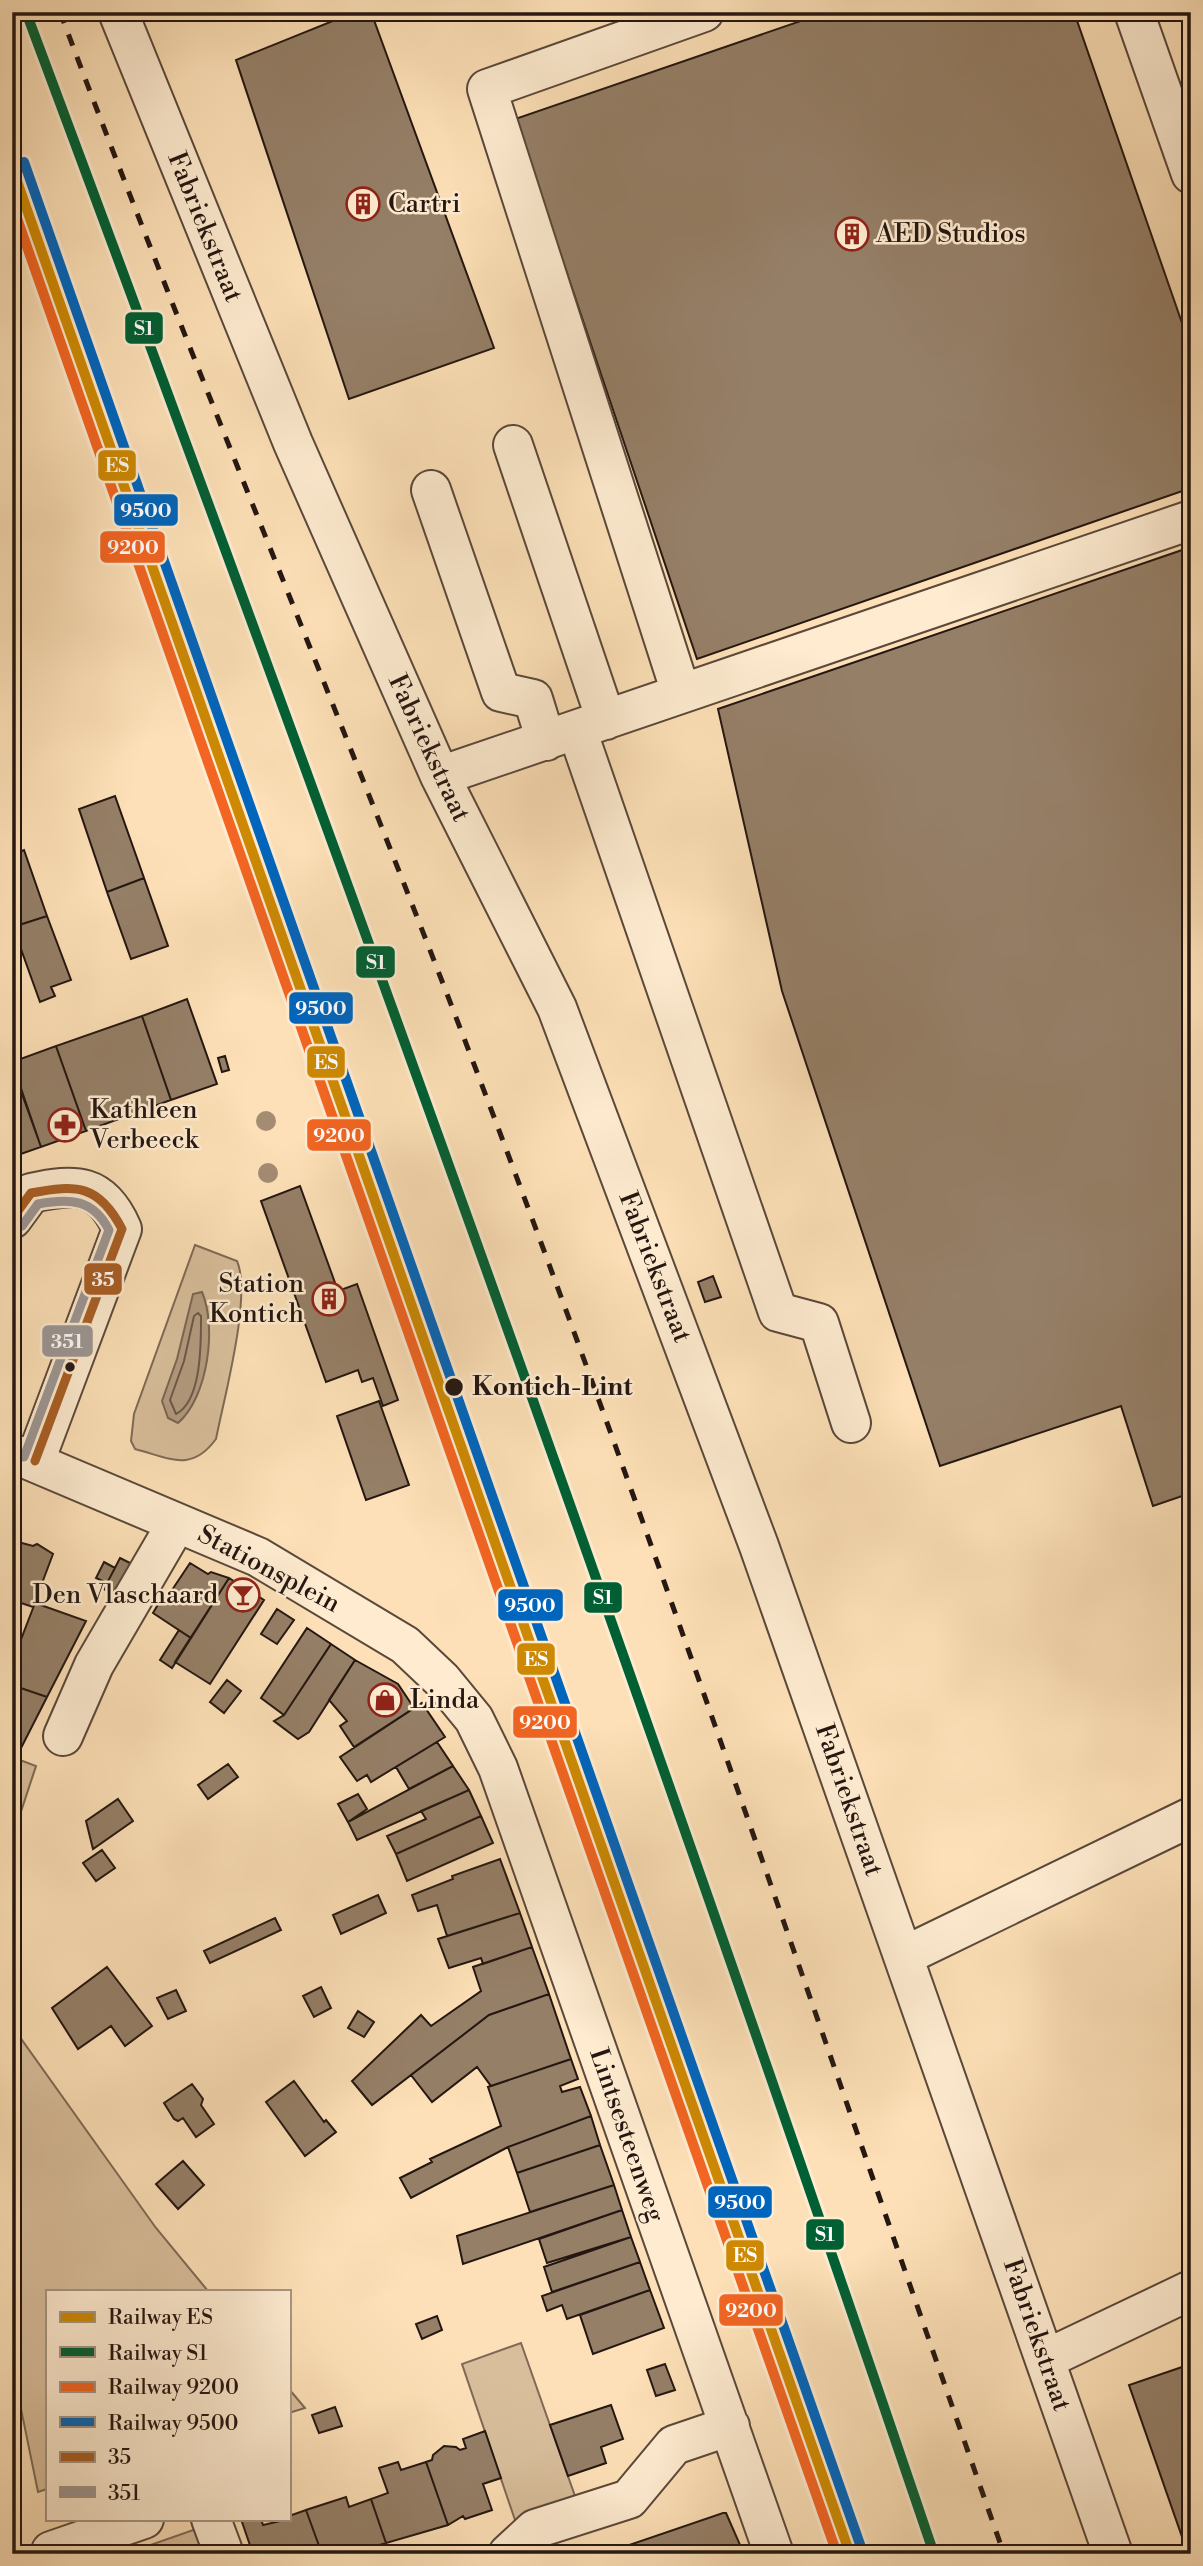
<svg xmlns="http://www.w3.org/2000/svg" width="1203" height="2566" font-family="'Libre Bodoni',serif">
<style>
.green{fill:#d8be9b;stroke:#7e6a56;stroke-width:2}
.water{fill:#b39b7f;stroke:#7a6653;stroke-width:2}
.lines{fill:none;stroke-linecap:round;stroke-linejoin:round}
.shore{stroke:#6c5848;stroke-width:2}
.building{fill:#957f67;stroke:#241611;stroke-width:2}
.minor-casing{stroke:#5a483a;stroke-width:42}
.minor{stroke:#feebd0;stroke-width:38}
.rail{stroke:#241611;stroke-width:5;stroke-dasharray:12 12;stroke-linecap:butt}
.bus-1-casing{stroke:#feebd0;stroke-width:14}
.bus-2-casing{stroke:#feebd0;stroke-width:14}
.bus-1{stroke:#a85e24;stroke-width:9}
.bus-2{stroke:#9c9694;stroke-width:9}
.rail-1-casing{stroke:#feebd0;stroke-width:16}
.rail-2-casing{stroke:#feebd0;stroke-width:16}
.rail-3-casing{stroke:#feebd0;stroke-width:16}
.rail-4-casing{stroke:#feebd0;stroke-width:16}
.rail-1{stroke:#cd8903;stroke-width:10}
.rail-2{stroke:#005f33;stroke-width:10}
.rail-3{stroke:#f26522;stroke-width:10}
.rail-4{stroke:#0065bd;stroke-width:10}
.tree{fill:#a38c72}
.bus-dot{fill:#241611;stroke:#feebd0;stroke-width:2.5}
.labels{text-anchor:middle;dominant-baseline:central;stroke-width:5;stroke-linejoin:round;paint-order:stroke}
.poi-label{font-size:26px;fill:#241611;stroke:#feebd0;text-anchor:start}
.street-label{font-size:26px;fill:#241611;stroke:#feebd0}
.stop-label{font-size:26px;font-weight:bold;fill:#241611;stroke:#feebd0;text-anchor:start}
.line-badge{stroke:#feebd0;stroke-width:2.5}
.badge-label{font-size:19px;text-anchor:middle;font-weight:bold;fill:#fff}
</style>
<rect width="100%" height="100%" fill="#fde0b7"/>
<filter id="stains"><feTurbulence type="fractalNoise" baseFrequency=".00286" numOctaves="4"/><feColorMatrix values="0 0 0 0 .2 0 0 0 0 .09 0 0 0 0 .02 0 0 0 .5 -.17"/></filter>
<radialGradient id="worn" r=".72"><stop offset=".6" stop-color="#630" stop-opacity="0"/><stop offset="1" stop-color="#630" stop-opacity=".3"/></radialGradient>
<!-- green -->
<path class="green" d="M 195,1245 L 237,1261 C 252,1296 224,1398 216,1439 C 191,1473 170,1458 135,1449 L 131,1441 L 134,1414 Z
M 12,1757 L 36,1766 L 12,1839 Z
M 12,2026 L 156,2228 L 208,2291 L 47,2291 L 47,2489 L 38,2492 L 12,2365 Z
M 521,2343 L 576,2499 L 515,2520 L 462,2364 Z
M 289,2389 L 305,2408 L 289,2413 Z
M 196,2529 L 205,2554 L 125,2554 Z"/>
<!-- water -->
<path class="water" d="M 202,1292 C 217,1327 208,1397 178,1423 L 168,1418 L 162,1401 L 177,1359 L 193,1294 Z"/>
<g class="lines">
<!-- shore -->
<path class="shore" d="M 198,1313 L 201,1316 C 201,1342 202,1401 176,1414 L 170,1400 L 184,1361 L 194,1316 Z"/>
</g>
<!-- building -->
<path class="building" d="M 355,12 L 371,12 L 494,348 L 349,399 L 236,60 Z
M 827,12 L 1074,12 L 1191,349 L 1191,488 L 697,659 L 515,119 Z
M 1191,547 L 1191,1493 L 1153,1506 L 1121,1406 L 940,1466 L 782,991 L 718,709 Z
M 115,796 L 144,878 L 107,892 L 79,809 Z
M 24,850 L 47,916 L 13,927 L 12,855 Z
M 144,878 L 168,946 L 131,959 L 107,892 Z
M 47,916 L 71,980 L 51,987 L 55,996 L 40,1002 L 13,927 Z
M 187,999 L 217,1084 L 171,1100 L 142,1016 Z
M 142,1016 L 171,1100 L 86,1131 L 56,1046 Z
M 56,1046 L 86,1131 L 41,1147 L 12,1062 Z
M 225,1056 L 229,1070 L 222,1072 L 218,1058 Z
M 12,1066 L 41,1147 L 12,1157 Z
M 300,1186 L 338,1291 L 357,1284 L 398,1400 L 383,1406 L 373,1378 L 362,1382 L 358,1370 L 326,1382 L 261,1201 Z
M 713,1276 L 721,1297 L 705,1302 L 698,1282 Z
M 379,1401 L 409,1485 L 366,1500 L 337,1416 Z
M 18,1542 L 33,1546 L 37,1544 L 53,1554 L 33,1607 L 12,1600 L 12,1544 L 16,1546 Z
M 120,1558 L 132,1564 L 116,1596 L 104,1589 Z
M 104,1562 L 115,1568 L 107,1583 L 96,1578 Z
M 190,1563 L 208,1574 L 211,1572 L 229,1578 L 191,1638 L 153,1613 L 163,1596 L 166,1599 Z
M 229,1578 L 264,1600 L 210,1684 L 175,1662 Z
M 35,1603 L 86,1621 L 47,1697 L 12,1685 L 12,1663 Z
M 277,1609 L 294,1620 L 277,1644 L 261,1634 Z
M 307,1628 L 331,1644 L 284,1715 L 261,1698 Z
M 179,1630 L 191,1638 L 172,1668 L 160,1660 Z
M 331,1644 L 355,1660 L 309,1732 L 298,1739 L 274,1721 L 284,1715 Z
M 355,1660 L 398,1684 L 414,1708 L 354,1747 L 340,1726 L 347,1721 L 329,1700 Z
M 227,1680 L 241,1691 L 224,1713 L 210,1702 Z
M 12,1685 L 47,1697 L 19,1752 L 12,1750 Z
M 422,1703 L 445,1737 L 371,1782 L 367,1775 L 357,1781 L 340,1757 Z
M 437,1742 L 453,1766 L 409,1789 L 396,1767 Z
M 228,1764 L 238,1777 L 208,1799 L 198,1785 Z
M 453,1766 L 469,1790 L 357,1840 L 348,1822 Z
M 469,1790 L 481,1816 L 396,1854 L 387,1836 L 426,1819 L 421,1811 Z
M 358,1794 L 367,1809 L 348,1822 L 338,1804 Z
M 118,1799 L 133,1821 L 93,1849 L 86,1821 Z
M 481,1816 L 493,1843 L 407,1881 L 396,1854 Z
M 102,1850 L 115,1868 L 96,1881 L 83,1863 Z
M 500,1859 L 520,1913 L 447,1936 L 437,1905 L 418,1911 L 412,1895 L 453,1879 L 452,1876 Z
M 378,1895 L 386,1913 L 341,1934 L 333,1915 Z
M 520,1913 L 532,1947 L 483,1964 L 481,1958 L 449,1968 L 438,1939 Z
M 275,1918 L 281,1930 L 210,1963 L 204,1951 Z
M 532,1947 L 549,1994 L 489,2015 L 372,2105 L 352,2081 L 421,2015 L 431,2026 L 481,1991 L 473,1967 Z
M 107,1967 L 152,2026 L 125,2046 L 111,2026 L 78,2049 L 52,2008 Z
M 321,1987 L 331,2008 L 314,2017 L 303,1996 Z
M 176,1990 L 186,2011 L 168,2019 L 157,1998 Z
M 549,1994 L 571,2059 L 491,2086 L 477,2067 L 432,2102 L 411,2075 L 489,2015 Z
M 358,2011 L 374,2022 L 364,2037 L 348,2028 Z
M 571,2059 L 578,2079 L 560,2086 L 562,2092 L 580,2087 L 591,2116 L 508,2147 L 411,2198 L 400,2178 L 432,2162 L 430,2159 L 501,2126 L 488,2087 Z
M 294,2081 L 324,2122 L 326,2120 L 336,2132 L 305,2156 L 266,2102 Z
M 192,2084 L 203,2099 L 201,2105 L 214,2124 L 196,2137 L 183,2118 L 178,2121 L 174,2119 L 164,2103 Z
M 591,2116 L 600,2145 L 517,2173 L 508,2147 Z
M 600,2145 L 614,2185 L 530,2212 L 517,2173 Z
M 183,2161 L 204,2185 L 178,2209 L 156,2184 Z
M 614,2185 L 622,2210 L 463,2264 L 457,2236 Z
M 622,2210 L 631,2237 L 547,2263 L 539,2239 Z
M 631,2237 L 640,2262 L 552,2292 L 544,2267 Z
M 640,2262 L 650,2290 L 567,2319 L 562,2305 L 547,2311 L 542,2296 Z
M 650,2290 L 664,2328 L 593,2354 L 580,2315 Z
M 437,2316 L 442,2330 L 422,2339 L 416,2324 Z
M 665,2364 L 675,2390 L 656,2396 L 647,2370 Z
M 1191,2364 L 1191,2554 L 1188,2554 L 1129,2385 Z
M 611,2405 L 623,2439 L 601,2447 L 606,2463 L 568,2476 L 550,2425 Z
M 335,2407 L 342,2426 L 319,2433 L 312,2415 Z
M 485,2431 L 501,2478 L 483,2484 L 492,2510 L 465,2519 L 463,2516 L 448,2525 L 426,2462 L 432,2460 L 433,2455 L 444,2446 L 456,2447 L 460,2450 L 466,2448 L 463,2439 Z
M 398,2462 L 401,2470 L 426,2462 L 448,2525 L 386,2543 L 371,2499 L 388,2493 L 379,2468 Z
M 346,2497 L 349,2507 L 371,2499 L 386,2543 L 363,2550 L 365,2554 L 322,2554 L 306,2510 Z
M 306,2510 L 322,2554 L 253,2554 L 241,2519 L 261,2519 L 263,2525 L 289,2519 L 289,2516 Z
M 726,2513 L 744,2554 L 603,2554 L 723,2513 Z"/>
<g class="lines">
<defs>
<path id="minor" d="M 118,12 L 293,443 L 440,776 L 557,1008 L 759,1546 L 1113,2554
M 1134,12 L 1191,174
M 513,445 L 606,720
M 431,490 L 501,692 L 533,699 L 546,741
M 681,693 L 487,89 L 704,12
M 577,730 L 778,1312 L 819,1323 L 851,1423
M 440,776 L 1191,520
M 12,1219 L 31,1193 C 76,1183 102,1183 122,1229 L 35,1461
M 12,1453 L 258,1557 L 405,1645 L 442,1680 L 474,1719 L 498,1768 L 774,2554
M 63,1736 L 94,1665 L 168,1538
M 904,1956 L 1191,1817
M 1046,2359 L 1191,2290
M 211,2519 L 224,2554
M 52,2554 L 51,2551 L 144,2519
M 508,2554 L 535,2529 L 629,2499 L 674,2445 L 730,2426"/>
</defs>
<!-- minor casing -->
<use href="#minor" class="minor-casing"/>
<!-- minor -->
<use href="#minor" class="minor"/>
<!-- rail -->
<path class="rail" d="M 60,12 C 202,391 361,762 503,1141 C 679,1608 838,2083 1004,2554"/>
<defs>
<path id="bus-1" d="M 12,1219 L 31,1193 C 77,1184 99,1185 122,1229 L 35,1461"/>
<path id="bus-2" d="M 22,1226 L 38,1204 C 70,1198 93,1199 109,1230 L 24,1457"/>
</defs>
<!-- bus-1 casing -->
<use href="#bus-1" class="bus-1-casing"/>
<!-- bus-2 casing -->
<use href="#bus-2" class="bus-2-casing"/>
<!-- bus-1 -->
<use href="#bus-1" class="bus-1"/>
<!-- bus-2 -->
<use href="#bus-2" class="bus-2"/>
<defs>
<path id="rail-1" d="M 12,167 L 850,2554"/>
<path id="rail-2" d="M 26,12 C 341,855 645,1701 934,2554"/>
<path id="rail-3" d="M 12,204 L 837,2554"/>
<path id="rail-4" d="M 24,162 L 862,2550"/>
</defs>
<!-- rail-1 casing -->
<use href="#rail-1" class="rail-1-casing"/>
<!-- rail-2 casing -->
<use href="#rail-2" class="rail-2-casing"/>
<!-- rail-3 casing -->
<use href="#rail-3" class="rail-3-casing"/>
<!-- rail-4 casing -->
<use href="#rail-4" class="rail-4-casing"/>
<!-- rail-1 -->
<use href="#rail-1" class="rail-1"/>
<!-- rail-2 -->
<use href="#rail-2" class="rail-2"/>
<!-- rail-3 -->
<use href="#rail-3" class="rail-3"/>
<!-- rail-4 -->
<use href="#rail-4" class="rail-4"/>
</g>
<!-- trees -->
<g class="tree">
<circle cx="266" cy="1121" r="10"/>
<circle cx="268" cy="1173" r="10"/>
</g>
<!-- icons -->
<defs>
<symbol id="building-ring" viewBox="-11 -11 22 22"><circle r="9.5" fill="#feebd0" stroke="#8f2418" stroke-width="1.5"/><path d="M-4-6H4V6H1V3H-1V6H-4ZM-2.5-4.3h1.7v1.8h-1.7ZM.8-4.3h1.7v1.8H.8ZM-2.5-1h1.7V.8h-1.7ZM.8-1h1.7V.8H.8Z" fill="#8f2418"/></symbol>
<symbol id="pharmacy-ring" viewBox="-11 -11 22 22"><circle r="9.5" fill="#feebd0" stroke="#8f2418" stroke-width="1.5"/><path d="M-2-6h4v4h4v4h-4v4h-4v-4h-4v-4h4Z" fill="#8f2418"/></symbol>
<symbol id="bar-ring" viewBox="-11 -11 22 22"><circle r="9.5" fill="#feebd0" stroke="#8f2418" stroke-width="1.5"/><path d="M-6-5H6L.8 .8V4.5H3.5V6h-7V4.5H-.8V.8Z" fill="#8f2418"/></symbol>
<symbol id="shop-ring" viewBox="-11 -11 22 22"><circle r="9.5" fill="#feebd0" stroke="#8f2418" stroke-width="1.5"/><path d="M-5-2.5h2.3a2.7 3.5 0 0 1 5.4 0H5L5.5 6h-11ZM-1.5-2.5h3a1.5 2.3 0 0 0-3 0Z" fill="#8f2418"/></symbol>
</defs>
<g fill-rule="evenodd">
<use href="#building-ring" x="344" y="185" width="38" height="38"/>
<use href="#building-ring" x="833" y="215" width="38" height="38"/>
<use href="#pharmacy-ring" x="46" y="1106" width="38" height="38"/>
<use href="#building-ring" x="310" y="1280" width="38" height="38"/>
<use href="#bar-ring" x="224" y="1576" width="38" height="38"/>
<use href="#shop-ring" x="366" y="1681" width="38" height="38"/>
</g>
<!-- markers -->
<g class="bus-dot">
<circle cx="70" cy="1367" r="6"/>
<circle cx="454" cy="1387" r="10"/>
</g>
<g class="labels">
<!-- poi labels -->
<g class="poi-label">
<text x="388" y="204">Cartri</text>
<text x="876" y="234">AED Studios</text>
<text x="90" y="1110">Kathleen<tspan x="90" dy="30">Verbeeck</tspan></text>
<text x="304" y="1284" text-anchor="end">Station<tspan x="304" dy="30">Kontich</tspan></text>
<text x="218" y="1595" text-anchor="end">Den Vlaschaard</text>
<text x="410" y="1700">Linda</text>
</g>
<!-- street labels -->
<g class="street-label">
<text transform="translate(205 227) rotate(68)">Fabriekstraat</text>
<text transform="translate(429 748) rotate(65)">Fabriekstraat</text>
<text transform="translate(655 1267) rotate(69)">Fabriekstraat</text>
<text transform="translate(269 1569) rotate(28)">Stationsplein</text>
<text transform="translate(849 1800) rotate(71)">Fabriekstraat</text>
<text transform="translate(627 2135) rotate(71)">Lintsesteenweg</text>
<text transform="translate(1037 2335) rotate(71)">Fabriekstraat</text>
</g>
<!-- stop labels -->
<g class="stop-label">
<text x="472" y="1387">Kontich-Lint</text>
</g>
</g>
<g class="line-badge">
<rect x="124" y="311" width="40" height="34" rx="7" fill="#005f33"/>
<rect x="97" y="449" width="40" height="33" rx="7" fill="#cd8903"/>
<rect x="113" y="493" width="66" height="34" rx="7" fill="#0065bd"/>
<rect x="99" y="530" width="67" height="34" rx="7" fill="#f26522"/>
<rect x="355" y="945" width="41" height="34" rx="7" fill="#005f33"/>
<rect x="288" y="991" width="66" height="34" rx="7" fill="#0065bd"/>
<rect x="306" y="1045" width="40" height="34" rx="7" fill="#cd8903"/>
<rect x="306" y="1118" width="66" height="34" rx="7" fill="#f26522"/>
<rect x="83" y="1262" width="40" height="34" rx="7" fill="#a85e24"/>
<rect x="41" y="1324" width="53" height="34" rx="7" fill="#9c9694"/>
<rect x="583" y="1581" width="40" height="33" rx="7" fill="#005f33"/>
<rect x="497" y="1588" width="67" height="34" rx="7" fill="#0065bd"/>
<rect x="516" y="1642" width="40" height="34" rx="7" fill="#cd8903"/>
<rect x="512" y="1705" width="66" height="34" rx="7" fill="#f26522"/>
<rect x="707" y="2185" width="66" height="34" rx="7" fill="#0065bd"/>
<rect x="805" y="2218" width="40" height="33" rx="7" fill="#005f33"/>
<rect x="725" y="2239" width="40" height="33" rx="7" fill="#cd8903"/>
<rect x="718" y="2293" width="66" height="34" rx="7" fill="#f26522"/>
</g>
<g class="badge-label">
<text x="144" y="335">S1</text>
<text x="117" y="472">ES</text>
<text x="146" y="517">9500</text>
<text x="133" y="554">9200</text>
<text x="376" y="969">S1</text>
<text x="321" y="1015">9500</text>
<text x="326" y="1069">ES</text>
<text x="339" y="1142">9200</text>
<text x="103" y="1286">35</text>
<text x="67" y="1348">351</text>
<text x="603" y="1604">S1</text>
<text x="530" y="1612">9500</text>
<text x="536" y="1666">ES</text>
<text x="545" y="1729">9200</text>
<text x="740" y="2209">9500</text>
<text x="825" y="2241">S1</text>
<text x="745" y="2262">ES</text>
<text x="751" y="2317">9200</text>
</g>
<!-- margin -->
<rect width="1203" height="2566" fill="none" stroke="#fde0b7" stroke-width="42"/>
<rect x="14" y="14" width="1175" height="2538" fill="none" stroke="#241611" stroke-width="3.5"/>
<rect x="21" y="21" width="1161" height="2524" fill="none" stroke="#241611" stroke-width="2"/>
<!-- legend -->
<rect x="46" y="2290" width="245" height="231" fill="#feebd0" stroke="#a79684" stroke-width="2"/>
<rect x="60" y="2312" width="35" height="10" fill="#cd8903" stroke="#a79684" stroke-width="2"/>
<text x="108" y="2324" font-size="21" fill="#241611">Railway ES</text>
<rect x="60" y="2347" width="35" height="10" fill="#005f33" stroke="#a79684" stroke-width="2"/>
<text x="108" y="2360" font-size="21" fill="#241611">Railway S1</text>
<rect x="60" y="2382" width="35" height="10" fill="#f26522" stroke="#a79684" stroke-width="2"/>
<text x="108" y="2394" font-size="21" fill="#241611">Railway 9200</text>
<rect x="60" y="2417" width="35" height="10" fill="#0065bd" stroke="#a79684" stroke-width="2"/>
<text x="108" y="2430" font-size="21" fill="#241611">Railway 9500</text>
<rect x="60" y="2452" width="35" height="10" fill="#a85e24" stroke="#a79684" stroke-width="2"/>
<text x="108" y="2464" font-size="21" fill="#241611">35</text>
<rect x="60" y="2487" width="35" height="10" fill="#9c9694" stroke="#a79684" stroke-width="2"/>
<text x="108" y="2500" font-size="21" fill="#241611">351</text>
<rect width="100%" height="100%" filter="url(#stains)"/>
<rect width="100%" height="100%" fill="url(#worn)"/>
</svg>
